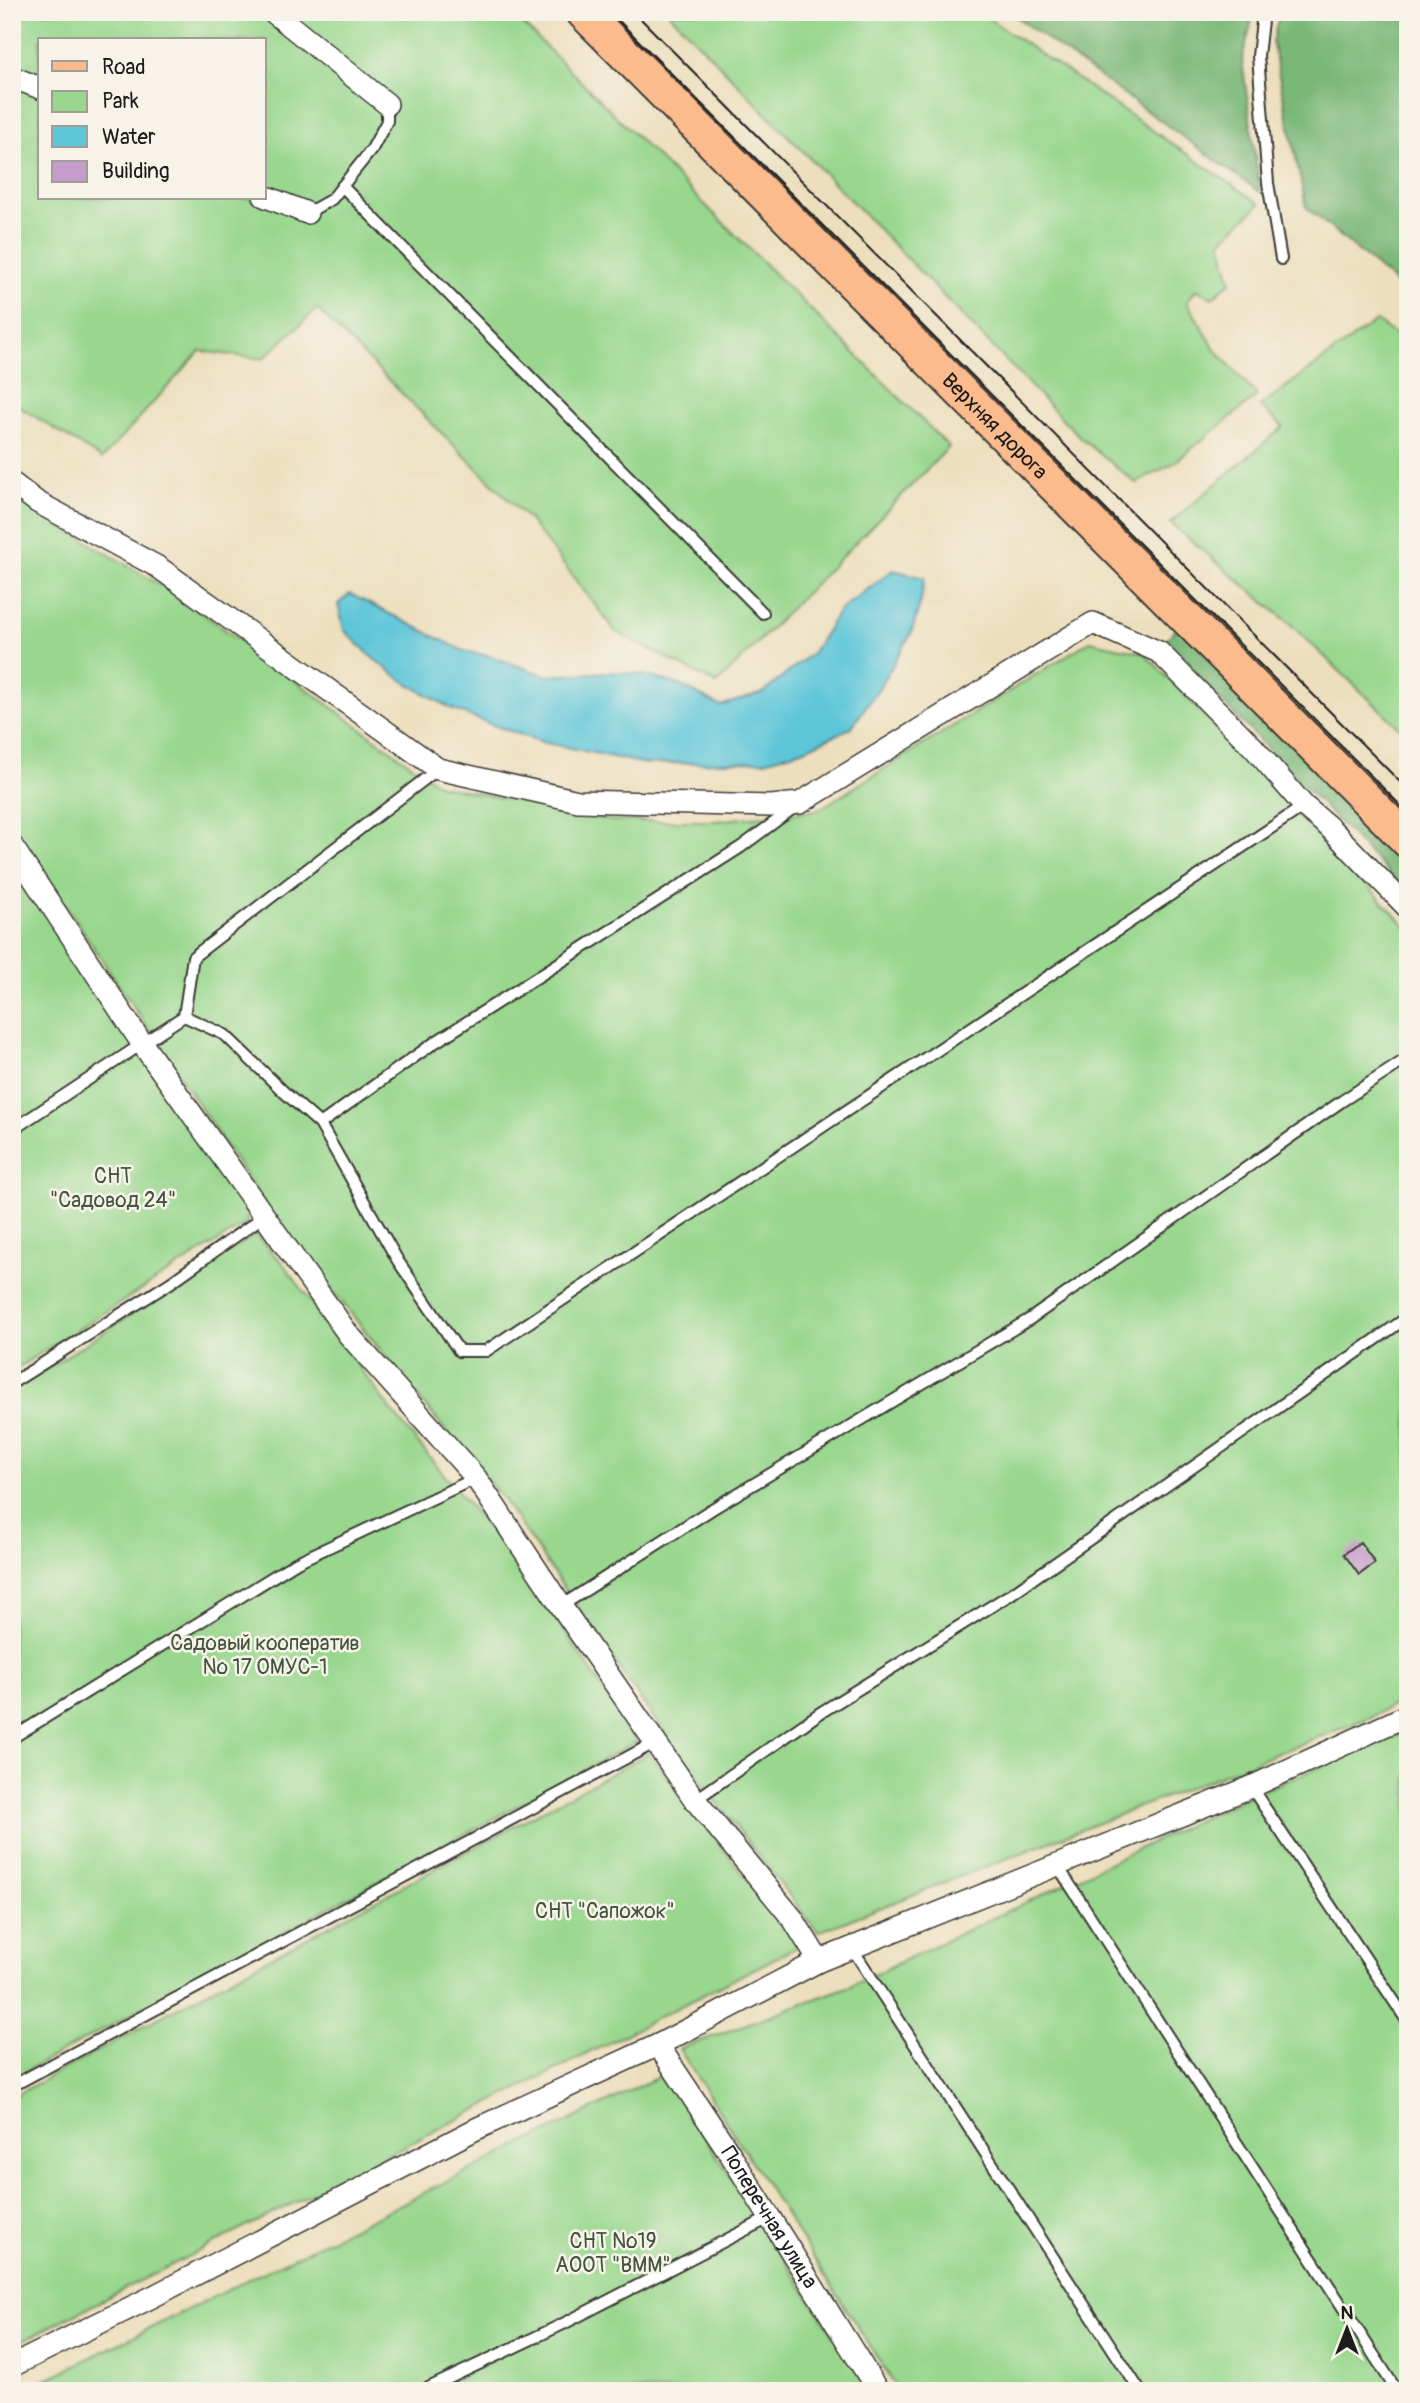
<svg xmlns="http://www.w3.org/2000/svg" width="1420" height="2403" font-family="Pangolin,sans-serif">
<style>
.green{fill:#98d78d;stroke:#5a7a54;stroke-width:2;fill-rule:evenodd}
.forest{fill:#7ab878;stroke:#4b6a4a;stroke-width:2}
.water{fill:#5dc6d9;stroke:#3c717a;stroke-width:2}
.building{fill:#c69cca}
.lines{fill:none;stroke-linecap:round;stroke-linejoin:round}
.service-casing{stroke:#3b3934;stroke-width:14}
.minor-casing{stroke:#3b3934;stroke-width:24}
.primary-casing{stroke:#3b3934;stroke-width:37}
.service{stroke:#fff;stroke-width:10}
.minor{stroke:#fff;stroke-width:21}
.primary{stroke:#fbbb8d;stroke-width:33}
.tram{stroke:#1c1c1c;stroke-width:2}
.labels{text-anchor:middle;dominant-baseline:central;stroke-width:5;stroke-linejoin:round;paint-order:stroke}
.street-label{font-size:21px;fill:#1c1c1c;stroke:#f7f3e8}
.park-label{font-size:21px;fill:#41543e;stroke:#f7f3e8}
</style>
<rect width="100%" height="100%" fill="#f7f3e8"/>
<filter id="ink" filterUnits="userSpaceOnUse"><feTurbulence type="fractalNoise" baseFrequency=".0143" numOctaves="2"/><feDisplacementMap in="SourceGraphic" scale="14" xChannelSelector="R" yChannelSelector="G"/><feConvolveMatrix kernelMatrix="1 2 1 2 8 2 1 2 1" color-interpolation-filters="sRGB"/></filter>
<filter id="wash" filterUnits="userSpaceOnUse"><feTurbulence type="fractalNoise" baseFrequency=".00686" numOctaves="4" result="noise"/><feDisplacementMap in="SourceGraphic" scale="28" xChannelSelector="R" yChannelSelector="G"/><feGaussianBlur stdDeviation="1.57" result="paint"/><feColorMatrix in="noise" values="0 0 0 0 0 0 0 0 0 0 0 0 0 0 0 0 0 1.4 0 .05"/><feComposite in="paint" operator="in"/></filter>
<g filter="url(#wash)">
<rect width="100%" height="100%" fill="#eddfbe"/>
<!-- green -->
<path class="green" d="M 12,12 L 511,12 L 949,447 L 717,684 L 616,632 L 529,520 L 317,309 L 263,359 L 200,351 L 102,459 L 12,402 ZM 40,40 L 264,40 L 264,198 L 40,198 Z
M 668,12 L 979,12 L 1260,204 L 1221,241 L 1231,282 L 1212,298 L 1196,289 L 1187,302 L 1215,349 L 1257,396 L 1174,463 L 1136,483 L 1082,439 Z
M 1376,321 L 1408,344 L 1408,736 L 1287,621 L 1170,523 L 1283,427 L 1260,406 Z
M 12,497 L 177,595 L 439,785 L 613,821 L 715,821 L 818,810 L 1090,641 L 1144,653 L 1408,928 L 1408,1697 L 1373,1716 L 818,1932 L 671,1743 L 499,1494 L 422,1402 L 269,1211 L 12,824 Z
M 26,880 L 247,1203 L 247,1223 L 12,1371 L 12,889 Z
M 255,1235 L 281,1261 L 390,1409 L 528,1577 L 638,1741 L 12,2079 L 12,1391 Z
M 1408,1731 L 1408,2391 L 899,2391 L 679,2049 L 850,1986 L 1249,1796 Z
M 649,1753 L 799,1946 L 12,2346 L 12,2097 Z
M 664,2074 L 870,2391 L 23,2391 Z"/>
<!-- forest -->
<path class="forest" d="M 1009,12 L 1254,12 L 1242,60 L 1260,192 Z
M 1280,12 L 1408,12 L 1408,293 L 1306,207 L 1272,42 Z
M 1179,626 L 1408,860 L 1408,893 L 1164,642 Z"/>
<!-- water -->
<path class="water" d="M 893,570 L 924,578 L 921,601 L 911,634 L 879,688 L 851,728 L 805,749 L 765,761 L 646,764 L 542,742 L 490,724 L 452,709 L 405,682 L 375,660 L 344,630 L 338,604 L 350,594 L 464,651 L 490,656 L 547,676 L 609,672 L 640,674 L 680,685 L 720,706 L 763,693 L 813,652 L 839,611 Z"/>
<g id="blocks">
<!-- building -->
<path class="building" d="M 1360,1542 L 1375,1563 L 1359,1575 L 1344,1554 Z"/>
</g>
</g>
<g filter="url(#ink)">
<use href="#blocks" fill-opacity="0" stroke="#3b3934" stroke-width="2"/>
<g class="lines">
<defs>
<path id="service" d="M 1263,12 L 1258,56 L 1268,183 L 1281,259
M 342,186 L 763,613
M 307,213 L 332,199 L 372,149 L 387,121 L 387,104
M 184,1016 L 193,957 L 438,769
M 320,1124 L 398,1261 L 459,1351 L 486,1351 L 1304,806
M 12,1130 L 184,1016 L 225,1035 L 285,1093 L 320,1124 L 434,1043 L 741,847 L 795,807
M 12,1383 L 170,1283 L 264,1216
M 561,1606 L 712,1509 L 1030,1319 L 1342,1101 L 1408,1058
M 12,1738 L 297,1562 L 476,1478
M 1251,1787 L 1408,2022
M 695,1800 L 820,1713 L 1011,1594 L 1408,1317
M 1057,1865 L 1397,2391
M 852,1948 L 1140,2391
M 12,2086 L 656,1742
M 422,2391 L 561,2325 L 769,2218"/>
<g id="minor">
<path d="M 273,12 L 387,104"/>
<path d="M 12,77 L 40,88"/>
<path d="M 264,196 L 307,213"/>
<path d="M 12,483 L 37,502 L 158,567 L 438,769 L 578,801 L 771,806 L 800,803 L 1093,623 L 1159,652 L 1254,748 L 1304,806 L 1330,828 L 1408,908"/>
<path d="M 12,846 L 143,1045 L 348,1334 L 476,1478 L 561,1606 L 695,1800 L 793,1919 L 819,1961"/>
<path id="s1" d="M 658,2045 L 727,2149 L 878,2391"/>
<path d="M 12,2366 L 152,2297 L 476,2129 L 658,2045 L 819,1961 L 1251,1787 L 1408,1715"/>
</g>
<g id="primary">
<path id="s2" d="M 583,12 L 1408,841"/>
</g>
</defs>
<!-- service casing -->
<use href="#service" class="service-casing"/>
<!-- minor casing -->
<use href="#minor" class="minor-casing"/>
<!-- primary casing -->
<use href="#primary" class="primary-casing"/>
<!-- service -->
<use href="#service" class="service"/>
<!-- minor -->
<use href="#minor" class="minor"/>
<!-- primary -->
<use href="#primary" class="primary"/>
<!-- tram -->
<path class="tram" d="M 610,12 L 1408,813
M 634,12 L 1408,790"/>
</g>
</g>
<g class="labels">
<!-- street labels -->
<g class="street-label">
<text stroke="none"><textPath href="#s2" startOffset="584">Верхняя дорога</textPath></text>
<text stroke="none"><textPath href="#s1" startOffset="205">Поперечная улица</textPath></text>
</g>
<!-- park labels -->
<g class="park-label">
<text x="113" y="1176">СНТ<tspan x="113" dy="24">"Садовод 24"</tspan></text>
<text x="265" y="1643">Садовый кооператив<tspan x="265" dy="24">№ 17 ОМУС-1</tspan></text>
<text x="605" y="1911">СНТ "Сапожок"</text>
<text x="613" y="2241">СНТ №19<tspan x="613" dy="24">АООТ "ВММ"</tspan></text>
</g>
</g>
<!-- margin -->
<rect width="1420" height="2403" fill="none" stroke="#f7f3e8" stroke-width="42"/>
<!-- legend -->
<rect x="38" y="38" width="228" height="161" fill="#f7f3e8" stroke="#9f9d96" stroke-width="2"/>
<rect x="52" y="61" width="35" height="10" fill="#fbbb8d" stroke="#9f9d96" stroke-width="2"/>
<text x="102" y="74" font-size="21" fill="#1c1c1c">Road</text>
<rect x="52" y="91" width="35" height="21" fill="#98d78d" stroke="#9f9d96" stroke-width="2"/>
<text x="102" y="108" font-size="21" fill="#1c1c1c">Park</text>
<rect x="52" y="126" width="35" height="21" fill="#5dc6d9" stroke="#9f9d96" stroke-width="2"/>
<text x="102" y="144" font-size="21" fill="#1c1c1c">Water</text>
<rect x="52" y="161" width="35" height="21" fill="#c69cca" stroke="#9f9d96" stroke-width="2"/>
<text x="102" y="178" font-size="21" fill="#1c1c1c">Building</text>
<!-- north arrow -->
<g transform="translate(1347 2329)" stroke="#f7f3e8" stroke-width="5" paint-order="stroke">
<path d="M0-5L12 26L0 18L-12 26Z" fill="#1c1c1c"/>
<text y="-10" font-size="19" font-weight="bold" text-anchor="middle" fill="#1c1c1c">N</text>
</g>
</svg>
